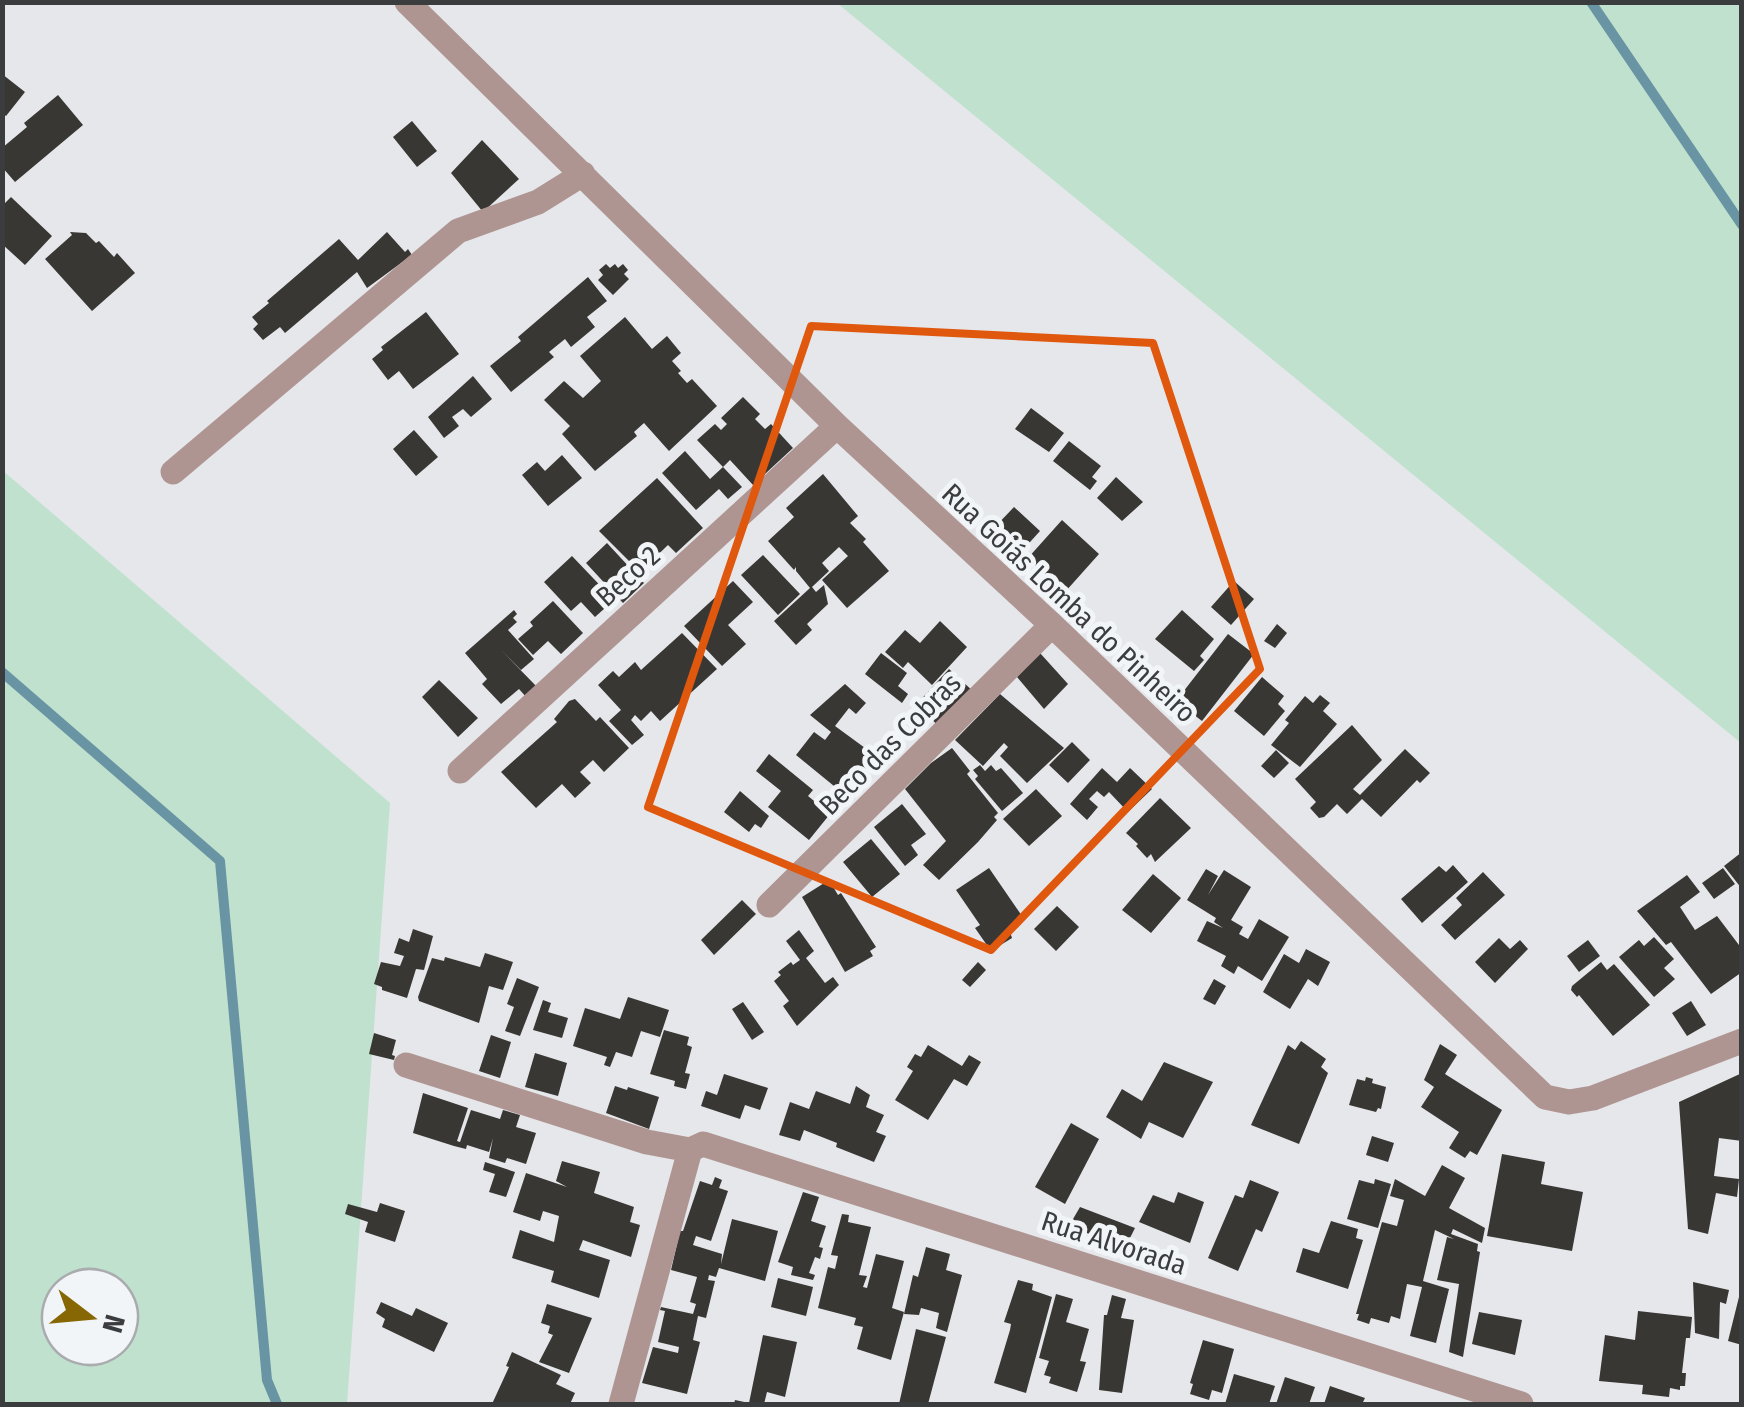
<svg xmlns="http://www.w3.org/2000/svg" width="1744" height="1407" font-family="'Fira Sans Condensed',sans-serif">
<style>
.green{fill:#bfe1cd;fill-rule:evenodd}
.lines{fill:none;stroke-linecap:round;stroke-linejoin:round}
.stream{stroke:#6894a3;stroke-width:10}
.building{fill:#393734}
.minor{stroke:#af9592;stroke-width:25}
.marked{fill:none;stroke:#df580e;stroke-width:8;stroke-linejoin:round}
.labels{text-anchor:middle;dominant-baseline:central;stroke-width:10;stroke-linejoin:round;paint-order:stroke}
.street-label{font-size:28px;fill:#3b3c3e;stroke:#f2f5f8}
</style>
<rect width="100%" height="100%" fill="#e5e7eb"/>
<!-- green -->
<path class="green" d="M 837,3 L 1741,3 L 1741,743 Z
M 2,470 L 390,803 L 347,1404 L 3,1404 ZM 60,1287 L 120,1287 L 120,1347 L 60,1347 Z"/>
<g class="lines">
<!-- stream -->
<path class="stream" d="M 1591,2 L 1742,225
M 2,672 L 220,861 L 267,1380 L 277,1404"/>
</g>
<!-- building -->
<path class="building" d="M 2,74 L 25,92 L 6,116 L 2,113 Z
M 58,95 L 83,125 L 15,182 L 2,167 L 2,148 L 27,127 L 24,123 Z
M 412,121 L 437,151 L 417,167 L 393,137 Z
M 482,140 L 519,179 L 483,212 L 451,173 Z
M 11,197 L 52,236 L 25,265 L 2,244 L 2,206 Z
M 70,232 L 86,233 L 96,243 L 99,241 L 114,257 L 117,253 L 135,273 L 92,311 L 45,259 L 72,235 Z
M 387,232 L 405,252 L 408,249 L 412,255 L 367,288 L 357,272 L 285,333 L 280,327 L 263,340 L 253,329 L 258,324 L 252,317 L 269,303 L 267,301 L 339,239 L 358,260 Z
M 606,264 L 610,268 L 615,264 L 618,268 L 623,264 L 628,270 L 624,274 L 629,279 L 613,295 L 598,280 L 603,275 L 599,270 Z
M 588,277 L 607,301 L 587,317 L 595,327 L 571,347 L 565,339 L 549,352 L 554,357 L 511,392 L 490,366 L 521,341 L 518,337 Z
M 426,312 L 459,354 L 413,389 L 399,371 L 388,380 L 372,359 L 383,350 L 381,347 Z
M 625,317 L 652,349 L 667,336 L 681,353 L 672,361 L 681,371 L 678,373 L 687,383 L 692,379 L 717,406 L 669,451 L 644,423 L 634,432 L 637,436 L 595,471 L 562,434 L 570,426 L 544,400 L 564,381 L 583,398 L 601,381 L 580,356 Z
M 473,376 L 492,399 L 471,417 L 463,409 L 452,417 L 459,426 L 444,438 L 428,417 Z
M 743,397 L 760,414 L 755,419 L 765,429 L 771,424 L 793,448 L 753,485 L 730,460 L 723,467 L 697,440 L 715,424 L 721,430 L 727,424 L 721,418 Z
M 1031,408 L 1064,433 L 1049,452 L 1015,429 Z
M 414,430 L 438,457 L 416,476 L 393,449 Z
M 1069,441 L 1101,466 L 1092,477 L 1097,481 L 1090,490 L 1053,461 Z
M 685,451 L 710,479 L 723,467 L 742,487 L 728,499 L 719,489 L 696,510 L 662,473 Z
M 562,455 L 582,478 L 548,506 L 522,475 L 537,462 L 545,471 Z
M 823,474 L 858,516 L 850,523 L 866,539 L 863,542 L 889,571 L 847,608 L 822,580 L 848,556 L 839,547 L 822,563 L 829,571 L 812,587 L 816,592 L 824,585 L 828,604 L 807,624 L 812,630 L 796,645 L 774,621 L 810,588 L 796,571 L 796,567 L 794,570 L 768,541 L 794,517 L 786,508 Z
M 1116,477 L 1143,502 L 1122,521 L 1097,498 Z
M 657,478 L 703,528 L 676,553 L 668,545 L 640,572 L 599,531 Z
M 1014,507 L 1040,531 L 1021,552 L 994,528 Z
M 1062,520 L 1099,554 L 1065,592 L 1027,559 Z
M 607,543 L 644,583 L 623,603 L 586,563 Z
M 763,555 L 800,594 L 778,615 L 741,575 Z
M 572,556 L 614,600 L 595,617 L 581,602 L 571,611 L 544,582 Z
M 733,581 L 753,602 L 728,625 L 746,644 L 722,666 L 684,626 Z
M 1234,581 L 1254,599 L 1231,625 L 1211,607 Z
M 553,601 L 583,633 L 561,654 L 548,641 L 533,655 L 518,639 L 533,626 L 530,622 Z
M 514,610 L 517,614 L 513,618 L 517,622 L 508,630 L 534,659 L 521,670 L 500,649 L 539,689 L 527,698 L 519,689 L 501,704 L 482,684 L 487,679 L 465,653 Z
M 1182,610 L 1214,639 L 1200,656 L 1204,660 L 1194,671 L 1155,639 Z
M 940,621 L 967,647 L 932,685 L 908,662 L 903,668 L 885,652 L 905,630 L 920,643 Z
M 1277,624 L 1287,633 L 1275,648 L 1264,641 Z
M 682,633 L 717,669 L 660,721 L 651,711 L 641,721 L 635,715 L 631,720 L 644,735 L 632,745 L 609,721 L 621,710 L 598,685 L 613,671 L 619,677 L 635,662 L 641,670 Z
M 1228,634 L 1254,654 L 1202,721 L 1176,701 Z
M 881,653 L 907,673 L 898,686 L 908,694 L 902,703 L 865,674 Z
M 1040,653 L 1068,684 L 1044,709 L 1017,677 Z
M 949,669 L 975,693 L 942,729 L 916,705 Z
M 1262,677 L 1284,696 L 1278,704 L 1285,711 L 1264,736 L 1234,711 Z
M 439,680 L 478,718 L 458,737 L 422,697 Z
M 845,684 L 866,703 L 856,714 L 849,708 L 835,726 L 876,756 L 845,795 L 796,755 L 814,732 L 825,740 L 831,732 L 810,715 Z
M 1000,694 L 1064,748 L 1027,783 L 1000,756 L 1008,747 L 1004,743 L 983,766 L 955,740 Z
M 1320,695 L 1330,703 L 1323,711 L 1337,724 L 1300,767 L 1271,745 L 1289,723 L 1285,720 L 1305,696 L 1313,703 Z
M 575,699 L 596,721 L 600,717 L 629,748 L 604,772 L 593,760 L 580,772 L 591,783 L 575,798 L 562,784 L 536,808 L 501,772 L 557,722 L 554,719 L 569,701 Z
M 1352,725 L 1382,760 L 1353,789 L 1360,795 L 1405,749 L 1430,773 L 1420,783 L 1417,780 L 1381,817 L 1362,799 L 1347,814 L 1337,804 L 1324,817 L 1319,818 L 1310,808 L 1316,802 L 1295,779 Z
M 1072,742 L 1090,760 L 1068,783 L 1049,765 Z
M 952,748 L 970,771 L 967,774 L 998,813 L 994,817 L 997,820 L 978,842 L 939,880 L 923,865 L 946,841 L 905,789 L 931,763 Z
M 1276,750 L 1289,763 L 1274,778 L 1261,766 Z
M 769,754 L 813,790 L 808,796 L 830,814 L 809,840 L 768,807 L 781,791 L 756,771 Z
M 980,765 L 985,771 L 991,765 L 996,771 L 1001,768 L 1023,793 L 1002,811 L 975,779 L 978,776 L 973,770 Z
M 1102,768 L 1117,782 L 1130,768 L 1152,789 L 1128,812 L 1109,792 L 1104,797 L 1097,791 L 1089,799 L 1098,807 L 1087,820 L 1070,804 Z
M 1036,789 L 1062,816 L 1029,846 L 1003,819 Z
M 740,791 L 769,816 L 761,828 L 755,824 L 749,832 L 724,812 Z
M 1160,798 L 1191,828 L 1155,862 L 1151,854 L 1147,858 L 1136,846 L 1138,844 L 1126,833 Z
M 902,804 L 926,834 L 911,845 L 918,855 L 905,866 L 874,827 Z
M 871,839 L 900,874 L 872,897 L 843,862 Z
M 1742,852 L 1742,889 L 1724,866 Z
M 1453,865 L 1468,882 L 1422,923 L 1401,899 L 1439,866 L 1446,872 Z
M 989,868 L 1024,919 L 1009,929 L 1012,938 L 991,951 L 975,928 L 980,925 L 956,890 Z
M 1723,868 L 1735,884 L 1714,899 L 1702,883 Z
M 1206,869 L 1218,876 L 1208,895 L 1224,870 L 1251,887 L 1231,920 L 1243,927 L 1239,934 L 1248,939 L 1259,919 L 1289,937 L 1262,981 L 1238,966 L 1234,974 L 1221,966 L 1226,956 L 1197,941 L 1207,921 L 1223,928 L 1214,922 L 1216,918 L 1187,900 Z
M 1483,872 L 1505,895 L 1455,940 L 1441,925 L 1462,905 L 1456,898 Z
M 1153,874 L 1181,898 L 1151,933 L 1122,910 Z
M 1687,875 L 1700,892 L 1680,907 L 1695,930 L 1717,916 L 1742,949 L 1742,972 L 1711,994 L 1671,942 L 1666,945 L 1637,911 Z
M 829,880 L 838,895 L 841,893 L 876,947 L 870,951 L 873,956 L 845,972 L 802,897 Z
M 742,900 L 756,914 L 714,955 L 701,940 Z
M 1057,906 L 1079,927 L 1056,951 L 1034,929 Z
M 413,929 L 433,936 L 424,970 L 416,969 L 407,998 L 382,990 L 382,987 L 374,984 L 381,962 L 400,966 L 404,956 L 394,953 L 399,938 L 409,942 Z
M 799,930 L 814,951 L 806,958 L 825,983 L 833,977 L 839,985 L 797,1026 L 783,1006 L 789,1001 L 774,981 L 781,975 L 778,972 L 791,962 L 793,965 L 800,960 L 786,941 Z
M 1654,937 L 1674,959 L 1664,968 L 1675,979 L 1654,997 L 1619,957 L 1639,940 L 1644,946 Z
M 1499,938 L 1510,949 L 1520,940 L 1528,949 L 1495,983 L 1475,962 Z
M 1588,940 L 1600,956 L 1579,972 L 1567,956 Z
M 1306,949 L 1330,962 L 1318,986 L 1308,979 L 1290,1009 L 1263,992 L 1284,954 L 1299,963 Z
M 485,953 L 513,962 L 503,990 L 489,986 L 479,1023 L 419,1001 L 418,997 L 432,958 L 444,961 L 445,957 L 480,967 Z
M 978,962 L 986,970 L 970,987 L 962,980 Z
M 1601,962 L 1607,970 L 1614,964 L 1650,1005 L 1613,1036 L 1579,995 L 1577,997 L 1571,990 L 1572,986 Z
M 517,978 L 539,987 L 520,1036 L 505,1031 L 514,1007 L 507,1004 Z
M 1214,979 L 1226,986 L 1215,1005 L 1203,999 Z
M 628,997 L 669,1010 L 660,1037 L 641,1031 L 632,1057 L 616,1052 L 610,1067 L 604,1065 L 607,1057 L 573,1046 L 585,1008 L 620,1019 Z
M 543,1000 L 551,1003 L 548,1012 L 568,1018 L 562,1038 L 533,1030 Z
M 1691,1001 L 1706,1025 L 1687,1036 L 1672,1013 Z
M 743,1002 L 764,1032 L 752,1040 L 732,1009 Z
M 664,1030 L 689,1037 L 687,1045 L 692,1047 L 685,1073 L 690,1074 L 686,1089 L 674,1086 L 675,1081 L 650,1074 Z
M 374,1033 L 396,1040 L 392,1055 L 395,1056 L 394,1060 L 369,1054 Z
M 491,1035 L 511,1042 L 500,1078 L 479,1071 Z
M 1301,1041 L 1326,1059 L 1321,1067 L 1328,1073 L 1299,1144 L 1251,1125 L 1288,1045 L 1295,1050 Z
M 1440,1044 L 1457,1055 L 1445,1074 L 1502,1110 L 1477,1155 L 1470,1151 L 1465,1158 L 1449,1148 L 1459,1132 L 1421,1107 L 1434,1087 L 1424,1080 Z
M 928,1045 L 962,1066 L 969,1055 L 981,1062 L 967,1086 L 954,1079 L 928,1120 L 895,1100 L 913,1071 L 907,1067 L 915,1054 L 921,1057 Z
M 535,1053 L 567,1063 L 558,1096 L 525,1087 Z
M 1164,1062 L 1213,1082 L 1183,1138 L 1149,1122 L 1141,1139 L 1106,1117 L 1122,1089 L 1142,1101 Z
M 1742,1073 L 1742,1141 L 1719,1138 L 1714,1176 L 1739,1179 L 1737,1197 L 1716,1193 L 1708,1234 L 1688,1229 L 1679,1102 Z
M 724,1074 L 768,1088 L 760,1110 L 745,1105 L 740,1119 L 701,1106 L 706,1091 L 717,1095 Z
M 1366,1077 L 1373,1079 L 1372,1083 L 1386,1087 L 1381,1109 L 1378,1108 L 1376,1112 L 1349,1105 L 1357,1079 L 1365,1081 Z
M 615,1086 L 627,1090 L 628,1087 L 659,1097 L 649,1129 L 606,1113 Z
M 856,1086 L 870,1095 L 866,1107 L 884,1115 L 876,1132 L 886,1136 L 874,1162 L 836,1147 L 837,1143 L 804,1130 L 800,1141 L 779,1135 L 790,1102 L 809,1109 L 816,1091 L 850,1104 Z
M 423,1093 L 468,1108 L 457,1141 L 460,1142 L 471,1110 L 500,1119 L 503,1110 L 520,1115 L 516,1127 L 536,1133 L 526,1164 L 507,1158 L 505,1163 L 489,1158 L 493,1138 L 489,1152 L 467,1145 L 466,1149 L 454,1146 L 413,1133 Z
M 1071,1123 L 1099,1139 L 1065,1204 L 1035,1187 Z
M 1372,1136 L 1394,1143 L 1388,1162 L 1366,1155 Z
M 1502,1154 L 1545,1162 L 1541,1184 L 1583,1192 L 1572,1251 L 1487,1236 Z
M 562,1161 L 600,1172 L 594,1193 L 634,1207 L 630,1222 L 640,1225 L 631,1257 L 583,1240 L 579,1250 L 610,1260 L 599,1298 L 551,1282 L 554,1271 L 512,1258 L 520,1230 L 554,1242 L 559,1216 L 543,1211 L 540,1221 L 513,1212 L 526,1173 L 567,1187 L 556,1181 Z
M 485,1162 L 515,1172 L 506,1197 L 489,1192 L 495,1174 L 483,1170 Z
M 1442,1165 L 1465,1178 L 1449,1208 L 1485,1228 L 1482,1243 L 1453,1229 L 1451,1234 L 1478,1244 L 1477,1251 L 1480,1252 L 1463,1357 L 1449,1352 L 1459,1284 L 1437,1280 L 1447,1237 L 1454,1239 L 1435,1230 L 1423,1281 L 1449,1289 L 1436,1343 L 1410,1336 L 1422,1287 L 1407,1284 L 1400,1319 L 1391,1316 L 1389,1323 L 1371,1318 L 1369,1324 L 1357,1320 L 1359,1314 L 1356,1314 L 1382,1222 L 1397,1226 L 1404,1200 L 1390,1196 L 1395,1179 L 1425,1196 Z
M 715,1177 L 722,1180 L 719,1188 L 728,1191 L 711,1241 L 696,1236 L 693,1245 L 722,1254 L 721,1264 L 732,1219 L 778,1231 L 765,1281 L 719,1268 L 716,1277 L 709,1275 L 708,1280 L 715,1281 L 706,1318 L 698,1316 L 693,1340 L 700,1342 L 687,1394 L 642,1383 L 653,1347 L 678,1353 L 679,1347 L 658,1342 L 665,1311 L 660,1310 L 661,1307 L 693,1314 L 696,1304 L 690,1302 L 697,1277 L 671,1270 L 680,1231 L 683,1231 L 700,1181 L 712,1185 Z
M 1375,1179 L 1391,1184 L 1378,1228 L 1347,1219 L 1359,1180 L 1374,1184 Z
M 1250,1180 L 1279,1192 L 1262,1232 L 1256,1229 L 1238,1271 L 1208,1258 L 1235,1195 L 1243,1198 Z
M 803,1192 L 819,1197 L 811,1221 L 826,1226 L 819,1247 L 823,1248 L 820,1259 L 815,1257 L 809,1273 L 815,1275 L 813,1280 L 791,1275 L 793,1267 L 778,1262 Z
M 1178,1192 L 1204,1202 L 1190,1243 L 1139,1222 L 1153,1195 L 1174,1203 Z
M 380,1203 L 405,1211 L 395,1242 L 365,1232 L 368,1222 L 345,1214 L 348,1204 L 377,1212 Z
M 1080,1207 L 1135,1228 L 1125,1248 L 1069,1226 Z
M 842,1214 L 849,1215 L 848,1222 L 871,1227 L 859,1275 L 867,1276 L 863,1287 L 867,1288 L 876,1254 L 904,1261 L 892,1308 L 904,1312 L 891,1360 L 857,1349 L 863,1327 L 854,1325 L 856,1318 L 818,1308 L 828,1267 L 835,1269 L 838,1256 L 831,1255 Z
M 1331,1221 L 1358,1229 L 1356,1238 L 1363,1240 L 1348,1289 L 1296,1272 L 1303,1248 L 1319,1253 Z
M 926,1247 L 950,1254 L 946,1270 L 962,1275 L 947,1332 L 936,1328 L 939,1313 L 921,1308 L 919,1315 L 904,1314 L 913,1275 L 918,1277 Z
M 778,1278 L 813,1287 L 806,1316 L 771,1307 Z
M 1018,1280 L 1033,1284 L 1032,1290 L 1052,1297 L 1026,1393 L 994,1383 L 1010,1330 L 1011,1324 L 1004,1322 Z
M 1693,1282 L 1729,1290 L 1726,1304 L 1720,1302 L 1719,1339 L 1695,1333 Z
M 1740,1293 L 1742,1293 L 1742,1345 L 1728,1341 Z
M 1056,1294 L 1073,1299 L 1066,1322 L 1089,1329 L 1080,1361 L 1086,1362 L 1077,1392 L 1049,1383 L 1051,1377 L 1044,1375 L 1049,1361 L 1039,1358 Z
M 1112,1295 L 1126,1299 L 1121,1318 L 1134,1320 L 1122,1393 L 1099,1390 L 1104,1315 L 1107,1315 Z
M 381,1302 L 412,1316 L 416,1308 L 448,1323 L 434,1352 L 382,1327 L 385,1319 L 376,1313 Z
M 547,1304 L 592,1318 L 569,1373 L 539,1362 L 553,1335 L 548,1333 L 550,1326 L 541,1323 Z
M 1638,1311 L 1692,1317 L 1690,1338 L 1686,1338 L 1682,1373 L 1686,1373 L 1685,1386 L 1680,1386 L 1680,1390 L 1670,1388 L 1669,1397 L 1642,1394 L 1643,1385 L 1599,1381 L 1605,1335 L 1635,1340 Z
M 1479,1312 L 1522,1320 L 1515,1355 L 1472,1344 Z
M 916,1329 L 946,1337 L 928,1404 L 899,1404 Z
M 763,1335 L 797,1342 L 785,1397 L 767,1392 L 764,1404 L 734,1404 L 735,1400 L 749,1403 Z
M 1203,1340 L 1234,1349 L 1222,1393 L 1212,1390 L 1209,1400 L 1190,1394 L 1193,1384 L 1190,1383 Z
M 512,1352 L 561,1375 L 556,1384 L 575,1393 L 570,1404 L 492,1404 L 509,1367 L 506,1366 Z
M 1234,1374 L 1275,1386 L 1269,1404 L 1225,1404 Z
M 1285,1377 L 1315,1387 L 1309,1404 L 1276,1404 Z
M 1330,1386 L 1365,1398 L 1362,1404 L 1324,1404 Z"/>
<g class="lines">
<!-- minor -->
<path class="minor" d="M 407,2 L 837,426 L 1052,625 L 1545,1097 L 1569,1102 L 1593,1098 L 1742,1041
M 173,472 L 458,231 L 538,202 L 583,174
M 460,771 L 837,426
M 769,905 L 1052,625
M 406,1065 L 647,1142 L 690,1150
M 621,1404 L 690,1150 L 703,1144 L 1521,1404"/>
</g>
<!-- marked area -->
<path class="marked" d="M 811,326 L 1153,343 L 1260,669 L 991,950 L 648,807 Z"/>
<g class="labels">
<!-- street labels -->
<g class="street-label">
<text transform="translate(628 576) rotate(-42)">Beco 2</text>
<text transform="translate(1069 603) rotate(43)">Rua Goiás Lomba do Pinheiro</text>
<text transform="translate(890 744) rotate(-45)">Beco das Cobras</text>
<text transform="translate(1114 1243) rotate(18)">Rua Alvorada</text>
</g>
</g>
<!-- border -->
<rect width="1744" height="1407" fill="none" stroke="#3b3c3e" stroke-width="10"/>
<!-- north arrow -->
<g transform="translate(90 1317) rotate(106)"><circle r="48" fill="#f2f5f8" stroke="#a9abae" stroke-width="2.5"/>
<path d="M0-8L18 38L0 25L-18 38Z" fill="#876703"/>
<text y="-15" font-size="28" font-weight="bold" text-anchor="middle" fill="#3b3c3e">N</text>
</g>
</svg>
